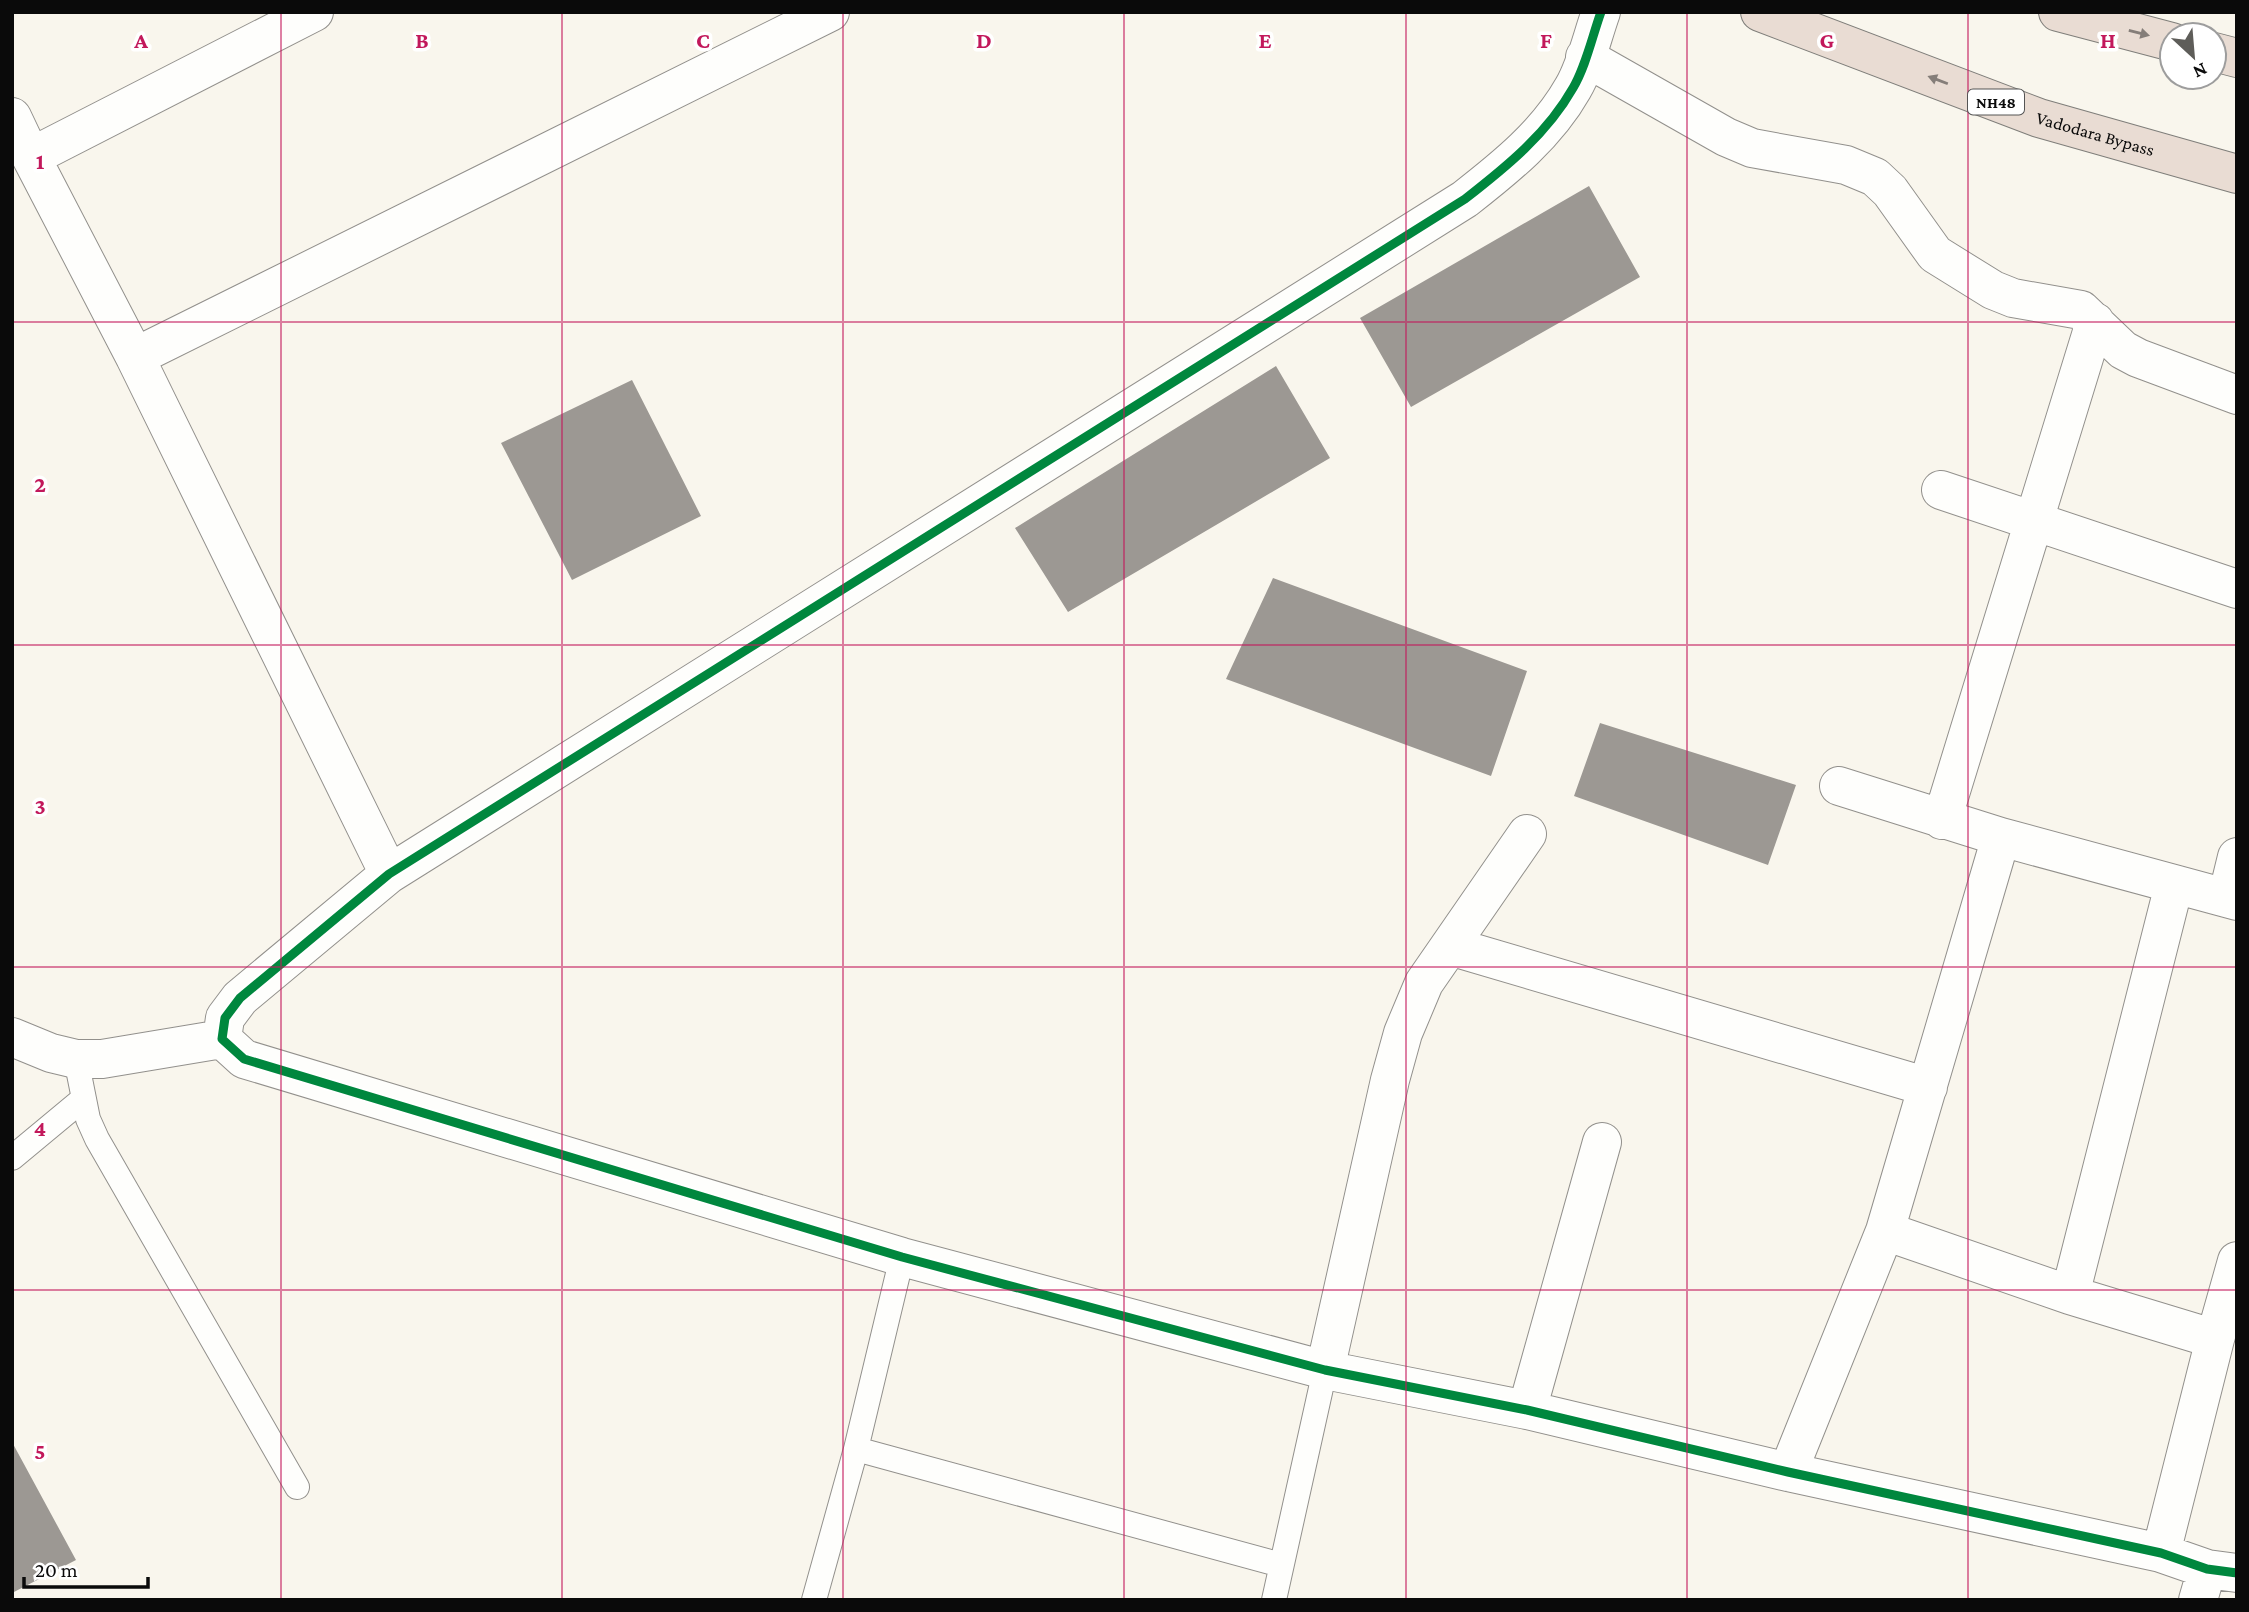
<svg xmlns="http://www.w3.org/2000/svg" width="2249" height="1612" font-family="'Crimson Pro',serif">
<style>
.building{fill:#9c9893}
.lines{fill:none;stroke-linecap:round;stroke-linejoin:round}
.lane-casing{stroke:#92908c;stroke-width:26}
.street-casing{stroke:#92908c;stroke-width:40}
.highway-casing{stroke:#7f7e7a;stroke-width:40}
.lane{stroke:#fefefc;stroke-width:24}
.street{stroke:#fefefc;stroke-width:38}
.highway{stroke:#e9dcd3;stroke-width:38}
.cycleway-casing{stroke:#fff;stroke-width:13}
.cycleway{stroke:#00873e;stroke-width:9}
.oneway{fill:#857e79}
.grid{fill:none;stroke:#c2185b;stroke-width:2;stroke-opacity:0.55}
.labels{text-anchor:middle;dominant-baseline:central;stroke-width:7;stroke-linejoin:round;paint-order:stroke}
.shield{fill:#fff;stroke:#545454;stroke-width:2}
.shield-label{font-size:16px;font-weight:bold;fill:#0a0a0a}
.street-label{font-size:18px;fill:#0a0a0a;stroke:#fff}
.grid-label{font-size:23px;text-anchor:middle;font-weight:bold;fill:#c2185b;stroke:#fff;stroke-width:7;stroke-linejoin:round;paint-order:stroke}
</style>
<rect width="100%" height="100%" fill="#f9f6ed"/>
<!-- building -->
<path class="building" d="M 1589,186 L 1640,277 L 1411,407 L 1360,318 Z
M 1276,366 L 1330,458 L 1068,612 L 1015,528 Z
M 632,380 L 701,516 L 572,580 L 501,443 Z
M 1273,578 L 1527,671 L 1491,776 L 1226,679 Z
M 1600,723 L 1796,785 L 1768,865 L 1574,796 Z
M 12,1442 L 76,1560 L 12,1593 Z"/>
<g class="lines">
<defs>
<path id="lane" d="M 76,1059 L 88,1119 L 97,1139 L 297,1487
M 12,1158 L 83,1099
M 856,1449 L 1281,1565
M 814,1600 L 856,1449 L 902,1257
M 1274,1600 L 1325,1370"/>
<path id="street" d="M 314,12 L 31,157 L 135,357 L 389,874
M 1601,12 C 1592,37 1586,66 1573,88 C 1547,134 1506,167 1465,199 L 389,874 L 240,998 L 225,1018 L 222,1039 L 244,1059 L 902,1257 L 1325,1370 L 1527,1410 L 1788,1472 L 2161,1553 L 2207,1569 L 2237,1573
M 1585,57 L 1726,137 L 1752,148 L 1846,165 L 1875,177 L 1890,191 L 1935,254 L 1993,290 L 2013,298 L 2081,310 L 2123,350 L 2138,358 L 2237,395
M 12,117 L 31,157
M 135,357 L 830,12
M 1941,490 L 2237,589
M 1839,786 L 2001,837
M 1942,820 L 2095,322
M 2227,898 L 2237,857
M 1450,946 L 1928,1087
M 12,1037 L 51,1053 L 76,1059 L 102,1059 L 222,1039
M 1885,1231 L 2070,1295 L 2215,1339 L 2237,1261
M 2070,1295 L 2174,885
M 1325,1370 L 1390,1080 L 1403,1033 L 1424,983 L 1527,834
M 1527,1410 L 1602,1142
M 1788,1472 L 1885,1231 L 2001,837 L 2237,901
M 2161,1553 L 2215,1339
M 2198,1600 L 2207,1569"/>
<g id="highway">
<path id="s1" d="M 1760,12 L 2039,118 L 2237,174"/>
<path d="M 2058,12 L 2172,42"/>
<path d="M 2214,52 L 2237,58"/>
</g>
</defs>
<!-- lane casing -->
<use href="#lane" class="lane-casing"/>
<!-- street casing -->
<use href="#street" class="street-casing"/>
<!-- highway casing -->
<use href="#highway" class="highway-casing"/>
<!-- lane -->
<use href="#lane" class="lane"/>
<!-- street -->
<use href="#street" class="street"/>
<!-- highway -->
<use href="#highway" class="highway"/>
<defs>
<path id="cycleway" d="M 1601,12 C 1592,37 1586,66 1573,88 C 1547,134 1506,167 1465,199 L 389,874 L 240,998 L 225,1018 L 222,1039 L 244,1059 L 902,1257 L 1325,1370 L 1527,1410 L 1788,1472 L 2161,1553 L 2207,1569 L 2237,1573"/>
</defs>
<!-- cycleway casing -->
<use href="#cycleway" class="cycleway-casing"/>
<!-- cycleway -->
<use href="#cycleway" class="cycleway"/>
</g>
<!-- one-way arrows -->
<defs><path id="oneway-solid" d="M-6-.8H1V-3.2L6.5 0L1 3.2V.8H-6Z" transform="scale(1.75)"/></defs>
<g class="oneway">
<use href="#oneway-solid" transform="translate(2139 33) rotate(14)"/>
<use href="#oneway-solid" transform="translate(1938 80) rotate(-159)"/>
</g>
<!-- grid -->
<path class="grid" d="M 281,12 L 281,1600M 562,12 L 562,1600M 843,12 L 843,1600M 1124,12 L 1124,1600M 1406,12 L 1406,1600M 1687,12 L 1687,1600M 1968,12 L 1968,1600M 12,322 L 2237,322M 12,645 L 2237,645M 12,967 L 2237,967M 12,1290 L 2237,1290"/>
<g class="labels">
<!-- shield labels -->
<rect class="shield" x="1968" y="89.5" width="56" height="25" rx="5"/>
<g class="shield-label">
<text x="1996" y="102">NH48</text>
</g>
<!-- street labels -->
<g class="street-label">
<text stroke="none"><textPath href="#s1" startOffset="357">Vadodara Bypass</textPath></text>
</g>
</g>
<g class="grid-label">
<text x="141" y="48">A</text>
<text x="422" y="48">B</text>
<text x="703" y="48">C</text>
<text x="984" y="48">D</text>
<text x="1265" y="48">E</text>
<text x="1546" y="48">F</text>
<text x="1827" y="48">G</text>
<text x="2108" y="48">H</text>
<text x="40" y="169">1</text>
<text x="40" y="492">2</text>
<text x="40" y="814">3</text>
<text x="40" y="1136">4</text>
<text x="40" y="1459">5</text>
</g>
<!-- border -->
<rect width="2249" height="1612" fill="none" stroke="#0a0a0a" stroke-width="28"/>
<!-- north arrow -->
<g transform="translate(2193 56) rotate(154)"><circle r="33" fill="#ffffff" stroke="#9d9d9d" stroke-width="2"/>
<path d="M0-5L12 26L0 18L-12 26Z" fill="#5e5d59"/>
<text y="-10" font-size="19" font-weight="bold" text-anchor="middle" fill="#0a0a0a">N</text>
</g>
<!-- scale -->
<path d="M24 1577v10h124v-10" fill="none" stroke="#0a0a0a" stroke-width="3.5"/>
<text x="35" y="1577" font-size="21" fill="#0a0a0a" stroke="#ffffff" stroke-width="5" paint-order="stroke">20 m</text>
</svg>
